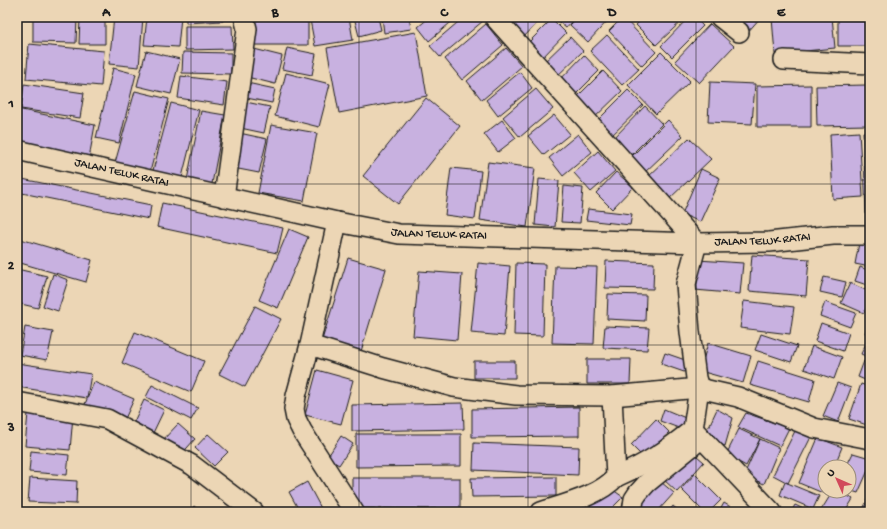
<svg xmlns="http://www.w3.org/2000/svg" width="887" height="529" font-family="'Gochi Hand',sans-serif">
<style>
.building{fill:#c8b1e0;stroke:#1c1c1c}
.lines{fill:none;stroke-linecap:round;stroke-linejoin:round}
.minor-casing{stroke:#1c1c1c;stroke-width:22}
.minor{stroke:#ecd6b5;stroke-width:19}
.grid{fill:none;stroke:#1c1c1c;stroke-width:1;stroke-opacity:0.55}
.labels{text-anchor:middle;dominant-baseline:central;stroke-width:3.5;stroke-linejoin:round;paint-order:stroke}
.street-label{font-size:12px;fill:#1c1c1c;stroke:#ecd6b5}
.neatline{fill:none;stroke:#1c1c1c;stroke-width:1.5}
.grid-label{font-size:13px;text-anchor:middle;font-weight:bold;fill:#1c1c1c}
</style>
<rect width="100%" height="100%" fill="#ecd6b5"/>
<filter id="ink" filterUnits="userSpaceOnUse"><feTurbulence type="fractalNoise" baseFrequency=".025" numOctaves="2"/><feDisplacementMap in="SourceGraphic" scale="8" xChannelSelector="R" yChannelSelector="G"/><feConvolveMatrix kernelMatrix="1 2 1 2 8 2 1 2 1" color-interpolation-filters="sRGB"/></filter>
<g filter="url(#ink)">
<!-- building -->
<path class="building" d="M 17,17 L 19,50 L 17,50 Z
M 33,17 L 77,17 L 76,43 L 33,42 Z
M 80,17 L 105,17 L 105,44 L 79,44 Z
M 114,17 L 143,17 L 139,67 L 109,64 Z
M 147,17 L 181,17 L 178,47 L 144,45 Z
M 186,17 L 223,17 L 223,21 L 186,23 Z
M 329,17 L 349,17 L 353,40 L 315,46 L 310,20 Z
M 354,17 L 378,17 L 381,30 L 359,36 Z
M 382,17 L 409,17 L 411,29 L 384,33 Z
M 430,17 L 457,17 L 429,41 L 418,27 Z
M 464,17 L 479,17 L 483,21 L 440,57 L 430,46 Z
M 513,17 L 543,17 L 521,40 L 505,25 Z
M 553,17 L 575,17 L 566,28 Z
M 578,17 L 611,17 L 588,42 L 570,25 Z
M 623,17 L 656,52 L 642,66 L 609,31 Z
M 644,17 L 686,17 L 656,45 L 636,25 Z
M 689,17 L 694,17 L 703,26 L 672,57 L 661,46 Z
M 727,17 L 761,17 L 746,34 Z
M 780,17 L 832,17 L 835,48 L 775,54 L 772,18 Z
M 838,17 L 870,17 L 870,46 L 838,46 Z
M 308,18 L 308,45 L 247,45 L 247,19 Z
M 552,19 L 566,33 L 541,59 L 526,45 Z
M 486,24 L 503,45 L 462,80 L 445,59 Z
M 710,24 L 734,46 L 699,83 L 675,61 Z
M 185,26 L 232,26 L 233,49 L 185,50 Z
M 416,32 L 427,96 L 339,113 L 327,48 Z
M 607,35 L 639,69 L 622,85 L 590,51 Z
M 570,37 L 583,51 L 553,80 L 540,66 Z
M 29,44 L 104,51 L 101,86 L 26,79 Z
M 242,46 L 282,56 L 275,84 L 235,74 Z
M 287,48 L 316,54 L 312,75 L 282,69 Z
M 506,48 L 522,66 L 482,100 L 467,81 Z
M 146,51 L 180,59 L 171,94 L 137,86 Z
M 183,52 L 231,53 L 231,74 L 182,73 Z
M 661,52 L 690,81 L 656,114 L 628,85 Z
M 584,55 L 599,71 L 571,99 L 556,84 Z
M 17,56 L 19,56 L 19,100 L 17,100 Z
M 113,68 L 136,74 L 119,143 L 96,138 Z
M 603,71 L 622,91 L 590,122 L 571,103 Z
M 520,72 L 532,88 L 498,116 L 486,100 Z
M 286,73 L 330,84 L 319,127 L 275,116 Z
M 181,76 L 227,82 L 224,105 L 178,98 Z
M 233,80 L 275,89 L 272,103 L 231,95 Z
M 710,82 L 755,84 L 752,124 L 708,122 Z
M 24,84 L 84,93 L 80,118 L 21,109 Z
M 811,85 L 811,127 L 757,127 L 757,86 Z
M 867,85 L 868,125 L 817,126 L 816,86 Z
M 536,89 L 553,109 L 520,137 L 503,117 Z
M 628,90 L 643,105 L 609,138 L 595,123 Z
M 135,91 L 169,99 L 150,172 L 115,163 Z
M 426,98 L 460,126 L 398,204 L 363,176 Z
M 231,99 L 270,107 L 264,133 L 226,125 Z
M 171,103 L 199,110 L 181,181 L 152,174 Z
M 645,106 L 662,124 L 628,158 L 611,141 Z
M 17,109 L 95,125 L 89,158 L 17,143 Z
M 201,111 L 225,115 L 211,189 L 186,185 Z
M 554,115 L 570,134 L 544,155 L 528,136 Z
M 502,120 L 516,138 L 498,152 L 484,134 Z
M 668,120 L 683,136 L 643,174 L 628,160 Z
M 271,125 L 317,133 L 304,201 L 258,193 Z
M 230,131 L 267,139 L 259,173 L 223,166 Z
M 859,132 L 863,197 L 833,199 L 830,134 Z
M 863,132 L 870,132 L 870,214 L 866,214 Z
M 578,134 L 592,152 L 563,176 L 549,158 Z
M 689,138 L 711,159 L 668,200 L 647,178 Z
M 598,151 L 615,171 L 591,192 L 574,173 Z
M 488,162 L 535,168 L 527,227 L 480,220 Z
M 451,168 L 481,171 L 475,219 L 445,215 Z
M 701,169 L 720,178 L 700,222 L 682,214 Z
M 616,172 L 633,187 L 612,209 L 596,193 Z
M 17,178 L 151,205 L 149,219 L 17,192 Z
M 539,179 L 559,181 L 555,227 L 535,225 Z
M 564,186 L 583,188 L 580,223 L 561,222 Z
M 162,203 L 283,228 L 277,253 L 157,227 Z
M 588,209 L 632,214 L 630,225 L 586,220 Z
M 289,229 L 308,237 L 278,308 L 259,300 Z
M 17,238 L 92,260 L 86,282 L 17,262 Z
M 859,243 L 870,245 L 870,267 L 855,264 Z
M 752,255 L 809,259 L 806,296 L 749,291 Z
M 348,258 L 386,269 L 359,358 L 320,346 Z
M 698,260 L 743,263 L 740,294 L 695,290 Z
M 606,261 L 654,263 L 653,289 L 605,288 Z
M 478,263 L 510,266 L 504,336 L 471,333 Z
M 516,263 L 545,264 L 543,336 L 514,335 Z
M 555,266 L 597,267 L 594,344 L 552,343 Z
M 860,267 L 870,271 L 870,286 L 855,281 Z
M 17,269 L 47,276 L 38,308 L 17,303 Z
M 419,271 L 462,274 L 457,340 L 413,336 Z
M 53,274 L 68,280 L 58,311 L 43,306 Z
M 824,277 L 846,282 L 842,297 L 820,292 Z
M 850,283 L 870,292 L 870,300 L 864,313 L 841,303 Z
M 608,294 L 646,295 L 645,321 L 607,319 Z
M 744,301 L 794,307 L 790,334 L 740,328 Z
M 825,302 L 856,313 L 850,327 L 820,316 Z
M 255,306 L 281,319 L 245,387 L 219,374 Z
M 821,323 L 849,333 L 843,351 L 815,341 Z
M 869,323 L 870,324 L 870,335 L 865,333 Z
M 605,326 L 649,328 L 647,350 L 603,348 Z
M 25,327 L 53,332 L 47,360 L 20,355 Z
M 135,332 L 204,361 L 191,392 L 122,363 Z
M 761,334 L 797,346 L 791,362 L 755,350 Z
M 867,341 L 870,343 L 870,358 L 861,354 Z
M 708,343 L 751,356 L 743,383 L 700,371 Z
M 812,346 L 842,357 L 834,379 L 804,369 Z
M 665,353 L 688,361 L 684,372 L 661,364 Z
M 587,359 L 631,359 L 630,384 L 587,384 Z
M 474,361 L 515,361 L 515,378 L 474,378 Z
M 758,361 L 815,379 L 809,402 L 750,385 Z
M 864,361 L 870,363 L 870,382 L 858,377 Z
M 17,363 L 91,374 L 87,398 L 17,387 Z
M 317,370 L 353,380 L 341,424 L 305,415 Z
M 94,382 L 134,399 L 124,421 L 85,404 Z
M 837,383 L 851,388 L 838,422 L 823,416 Z
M 861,384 L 870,387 L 870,426 L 849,419 Z
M 152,385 L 198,408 L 191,420 L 146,397 Z
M 144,400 L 164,410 L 152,435 L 132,426 Z
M 463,403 L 464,429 L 352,431 L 352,405 Z
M 579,407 L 579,436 L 472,437 L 472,409 Z
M 664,409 L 688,419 L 684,430 L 660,421 Z
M 717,409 L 733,418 L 725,446 L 704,437 Z
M 28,413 L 73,416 L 70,450 L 25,446 Z
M 746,413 L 789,428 L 780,446 L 738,427 Z
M 656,419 L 669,432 L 644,458 L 631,445 Z
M 178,424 L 195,439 L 179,457 L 162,441 Z
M 739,429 L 760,439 L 746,466 L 726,455 Z
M 795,431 L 811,437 L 788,483 L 773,475 Z
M 208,434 L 228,452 L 214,466 L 195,448 Z
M 356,434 L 461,434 L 461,466 L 356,467 Z
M 341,436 L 353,444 L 339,465 L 327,458 Z
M 818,438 L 842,447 L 834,467 L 825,467 L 825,488 L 823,493 L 799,483 Z
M 760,439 L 779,448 L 764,484 L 744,475 Z
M 474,443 L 579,447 L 578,475 L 473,470 Z
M 690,450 L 704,462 L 677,492 L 663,479 Z
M 31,451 L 69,455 L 67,475 L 29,472 Z
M 853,453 L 870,458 L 870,466 L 858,493 L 849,490 L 849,467 L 846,467 Z
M 695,474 L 721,500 L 709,512 L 704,512 L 681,489 Z
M 556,477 L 556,496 L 472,497 L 471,478 Z
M 30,478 L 77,481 L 76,504 L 28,502 Z
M 352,478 L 460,478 L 460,509 L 352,508 Z
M 307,482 L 323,512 L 300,512 L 289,492 Z
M 661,482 L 674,493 L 657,512 L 639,512 L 637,510 Z
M 785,482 L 819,496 L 813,509 L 780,495 Z
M 609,487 L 623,497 L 608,512 L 585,512 L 583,510 Z
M 833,491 L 839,491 L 853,499 L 845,512 L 820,512 Z
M 870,495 L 870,512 L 864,512 L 862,511 Z
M 724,503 L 739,512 L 719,512 Z
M 795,505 L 810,512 L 791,512 Z
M 194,506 L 201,512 L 189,512 Z
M 673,506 L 680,512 L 668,512 Z
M 33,510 L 75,512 L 33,512 Z"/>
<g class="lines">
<defs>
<g id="minor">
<path d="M 494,17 L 697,243 L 686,284 L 690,332 L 696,378 L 699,388 L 693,429 C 666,451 648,463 616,477"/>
<path d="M 720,17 L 739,32"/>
<path d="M 784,60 L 870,64"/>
<path id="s1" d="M 17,150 L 337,222 L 399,234 L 697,243 L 769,242 L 833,235 L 870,235"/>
<path d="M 224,197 L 247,29 L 244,17"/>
<path d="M 337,222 L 310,345 L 296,396 L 294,409 L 296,419 L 302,431 L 354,512"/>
<path d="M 310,345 L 383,368 L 454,387 L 516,395 L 612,396 L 699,388 L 738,397 L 814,428 L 870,439"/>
<path d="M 17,402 L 107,419 L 192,465 L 254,512"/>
<path d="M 693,429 L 772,512"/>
<path d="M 541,512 C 565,504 599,496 616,477 L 612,396"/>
<path d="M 632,512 L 634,499 L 638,493 L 647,483 L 701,439"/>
</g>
</defs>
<!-- minor casing -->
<use href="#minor" class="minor-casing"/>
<!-- minor -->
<use href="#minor" class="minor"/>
</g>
</g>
<!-- grid -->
<path class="grid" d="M 191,17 L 191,512M 359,17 L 359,512M 528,17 L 528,512M 696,17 L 696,512M 17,184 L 870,184M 17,345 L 870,345"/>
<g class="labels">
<!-- street labels -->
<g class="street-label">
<text stroke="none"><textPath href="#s1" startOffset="107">JALAN TELUK RATAI</textPath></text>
<text stroke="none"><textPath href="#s1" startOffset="431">JALAN TELUK RATAI</textPath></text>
<text stroke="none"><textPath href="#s1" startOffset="755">JALAN TELUK RATAI</textPath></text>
</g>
</g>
<!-- margin -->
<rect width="887" height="529" fill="none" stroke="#ecd6b5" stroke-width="44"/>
<!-- north arrow -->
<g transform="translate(837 479) rotate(315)"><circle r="19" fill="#ecd6b5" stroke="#998c78"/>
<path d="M0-3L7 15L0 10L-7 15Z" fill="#d1495b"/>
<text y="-6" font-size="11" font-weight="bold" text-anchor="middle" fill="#1c1c1c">U</text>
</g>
<rect x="22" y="22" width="843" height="485" class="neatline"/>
<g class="grid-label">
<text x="106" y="16">A</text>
<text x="275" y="16">B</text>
<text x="444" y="16">C</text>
<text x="612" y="16">D</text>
<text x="781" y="16">E</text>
<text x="11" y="107">1</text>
<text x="11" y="269">2</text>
<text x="11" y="431">3</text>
</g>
</svg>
